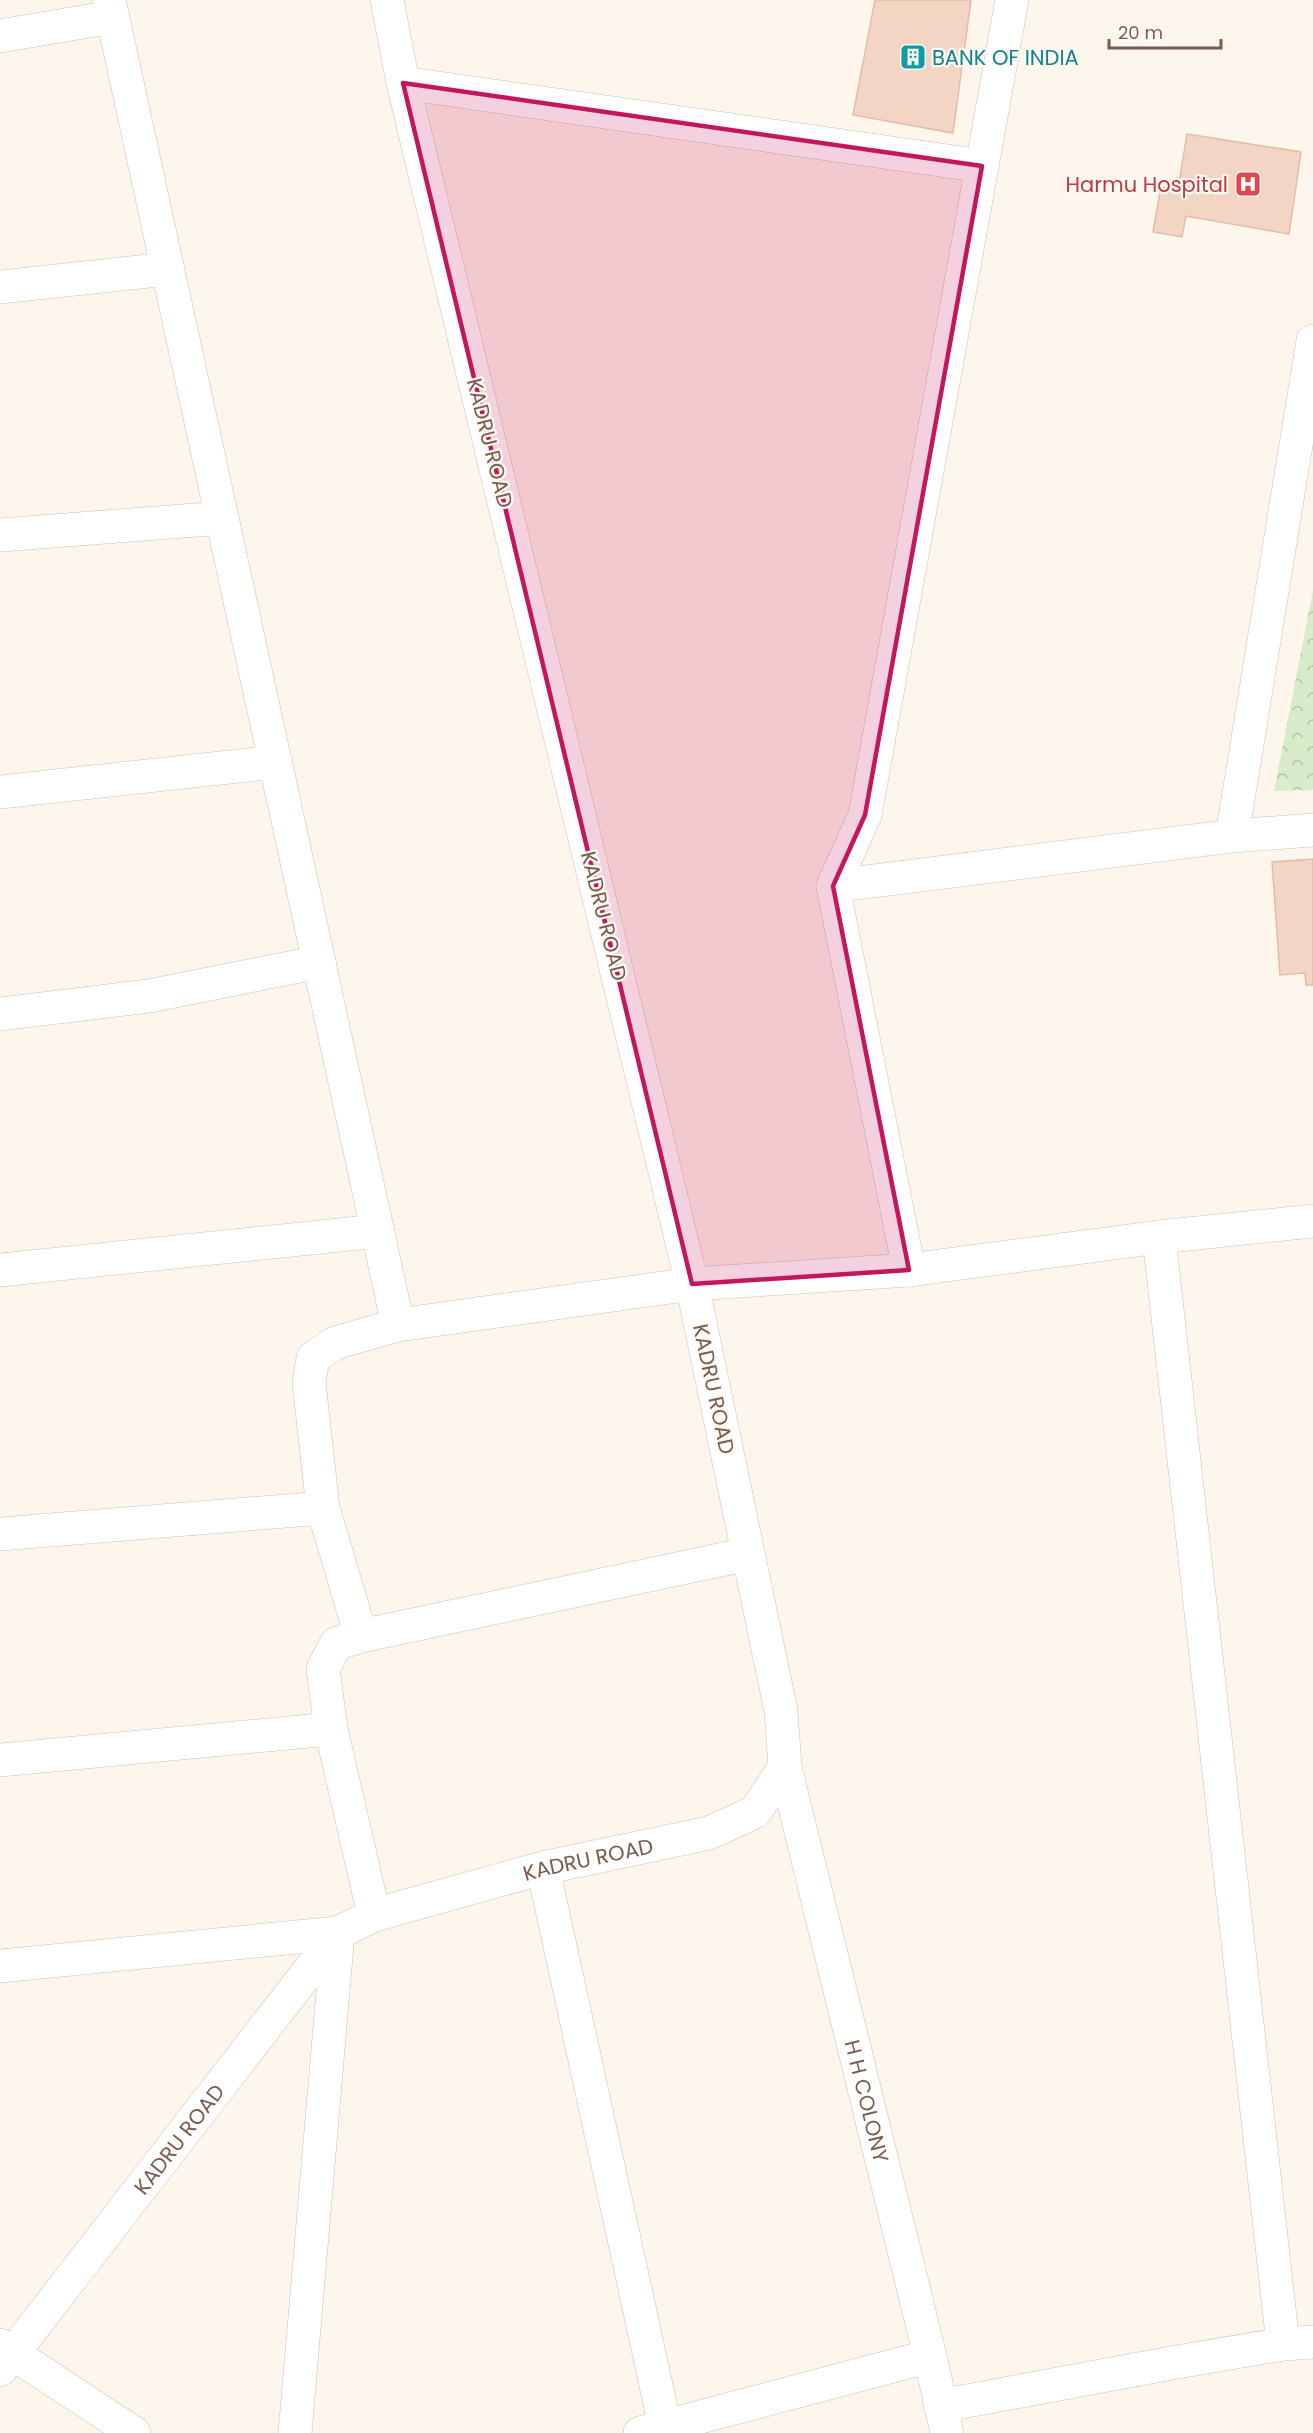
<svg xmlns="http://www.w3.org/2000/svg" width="1313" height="2433" font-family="Poppins,sans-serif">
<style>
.forest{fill:url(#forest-crowns)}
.building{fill:#f3d5c3;stroke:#e6bba3;stroke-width:1.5}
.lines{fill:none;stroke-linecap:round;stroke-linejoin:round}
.street-casing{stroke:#d1beb0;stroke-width:34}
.secondary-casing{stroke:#d6c0b0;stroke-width:34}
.street{stroke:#fff;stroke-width:33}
.secondary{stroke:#fff;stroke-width:33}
.marked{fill:#c2185b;fill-opacity:0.2;stroke:#c2185b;stroke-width:4.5;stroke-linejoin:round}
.labels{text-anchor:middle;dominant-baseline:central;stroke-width:4.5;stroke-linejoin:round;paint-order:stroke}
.culture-label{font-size:21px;fill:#0d838f;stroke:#fffaf3;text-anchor:start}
.health-label{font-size:21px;fill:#be3a42;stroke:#fffaf3;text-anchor:end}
.street-label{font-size:21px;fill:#7a5c4d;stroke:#fffaf3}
</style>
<defs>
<pattern id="forest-crowns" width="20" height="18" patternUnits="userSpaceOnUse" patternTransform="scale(1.5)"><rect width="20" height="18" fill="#d8ecc9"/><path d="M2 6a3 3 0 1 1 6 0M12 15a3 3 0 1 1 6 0" fill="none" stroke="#b4c2a5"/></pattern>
</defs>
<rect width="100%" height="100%" fill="#fdf6ec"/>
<!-- forest -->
<path class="forest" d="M 1313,590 L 1313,790 L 1274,791 Z"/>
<!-- building -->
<path class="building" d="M 875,0 L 971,0 L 953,133 L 853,115 Z
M 1187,134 L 1301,152 L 1289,234 L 1186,216 L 1182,237 L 1153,232 L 1161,187 L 1178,189 Z
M 1313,859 L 1313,985 L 1306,985 L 1305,973 L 1280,975 L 1272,862 Z"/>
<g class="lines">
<defs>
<g id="street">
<path d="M 109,0 L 398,1325"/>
<path d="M 0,36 L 112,17"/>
<path d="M 403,83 L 982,166"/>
<path d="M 0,287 L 167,269"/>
<path d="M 0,535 L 222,518"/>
<path d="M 0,792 L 276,762"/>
<path d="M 1232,836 L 1313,341"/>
<path d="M 833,886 L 1232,836 L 1313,830"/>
<path d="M 0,1014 L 149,996 L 319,962"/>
<path d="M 1159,1237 L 1283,2344"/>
<path d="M 0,1270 L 378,1231"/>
<path d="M 909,1270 L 833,886 L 865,815 L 1012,0"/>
<path d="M 0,1534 L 323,1508"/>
<path d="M 361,1636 L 323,1508 L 309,1383 L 313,1358 L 335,1343 L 398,1325 L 692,1284 L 909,1270 L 1159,1237 L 1313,1221"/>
<path d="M 0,1760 L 331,1729"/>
<path id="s1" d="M 785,1767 L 930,2356 L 947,2433"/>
<path d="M 543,1868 L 665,2426"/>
<path d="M 374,1915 L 331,1729 L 323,1669 L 336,1644 L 361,1636 L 748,1554"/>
<path d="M 0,1966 L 338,1933 L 295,2433"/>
<path d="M 0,2345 L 134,2433"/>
<path d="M 940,2406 L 1177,2362 L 1283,2344 L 1313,2342"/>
<path d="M 640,2433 L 930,2356"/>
</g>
<g id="secondary">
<path id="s2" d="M 0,2370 L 338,1933 L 374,1915 L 543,1868 L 709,1833 L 755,1812 L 785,1767 L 781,1711 L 692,1284 L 403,83 L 387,0"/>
</g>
</defs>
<!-- street casing -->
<use href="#street" class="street-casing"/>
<!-- secondary casing -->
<use href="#secondary" class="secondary-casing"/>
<!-- street -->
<use href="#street" class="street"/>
<!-- secondary -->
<use href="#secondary" class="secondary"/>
</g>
<!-- marked area -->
<path class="marked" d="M 403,83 L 982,166 L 865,815 L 833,886 L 909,1270 L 692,1284 Z"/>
<!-- icons -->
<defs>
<symbol id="building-square" viewBox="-11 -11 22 22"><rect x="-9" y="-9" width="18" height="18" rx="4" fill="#0f9aa8" stroke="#fffaf3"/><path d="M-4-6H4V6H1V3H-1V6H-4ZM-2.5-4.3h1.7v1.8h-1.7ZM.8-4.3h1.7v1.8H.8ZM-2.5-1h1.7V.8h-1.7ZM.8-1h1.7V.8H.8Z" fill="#fff"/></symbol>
<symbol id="hospital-square" viewBox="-11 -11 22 22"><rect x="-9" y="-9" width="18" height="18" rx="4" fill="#e0444e" stroke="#fffaf3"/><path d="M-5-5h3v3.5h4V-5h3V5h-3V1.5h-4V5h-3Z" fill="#fff"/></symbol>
</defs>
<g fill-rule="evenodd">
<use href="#building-square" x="898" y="42" width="30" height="30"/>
<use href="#hospital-square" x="1233" y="169" width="30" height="30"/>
</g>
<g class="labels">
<!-- culture labels -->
<g class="culture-label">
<text x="932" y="57">BANK OF INDIA</text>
</g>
<!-- health labels -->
<g class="health-label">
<text x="1228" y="184">Harmu Hospital</text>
</g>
<!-- street labels -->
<g class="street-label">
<text transform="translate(490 443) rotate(76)">KADRU ROAD</text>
<text transform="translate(604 916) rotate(76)">KADRU ROAD</text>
<text transform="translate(714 1389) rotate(78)">KADRU ROAD</text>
<text stroke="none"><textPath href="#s2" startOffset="814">KADRU ROAD</textPath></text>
<text stroke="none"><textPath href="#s1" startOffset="344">H H COLONY</textPath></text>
<text stroke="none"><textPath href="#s2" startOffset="292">KADRU ROAD</textPath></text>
</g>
</g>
<!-- scale -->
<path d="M1109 39v9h112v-9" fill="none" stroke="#7a5c4d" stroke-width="3"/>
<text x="1118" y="39" font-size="18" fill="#7a5c4d" stroke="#fffaf3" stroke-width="4.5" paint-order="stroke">20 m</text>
</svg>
